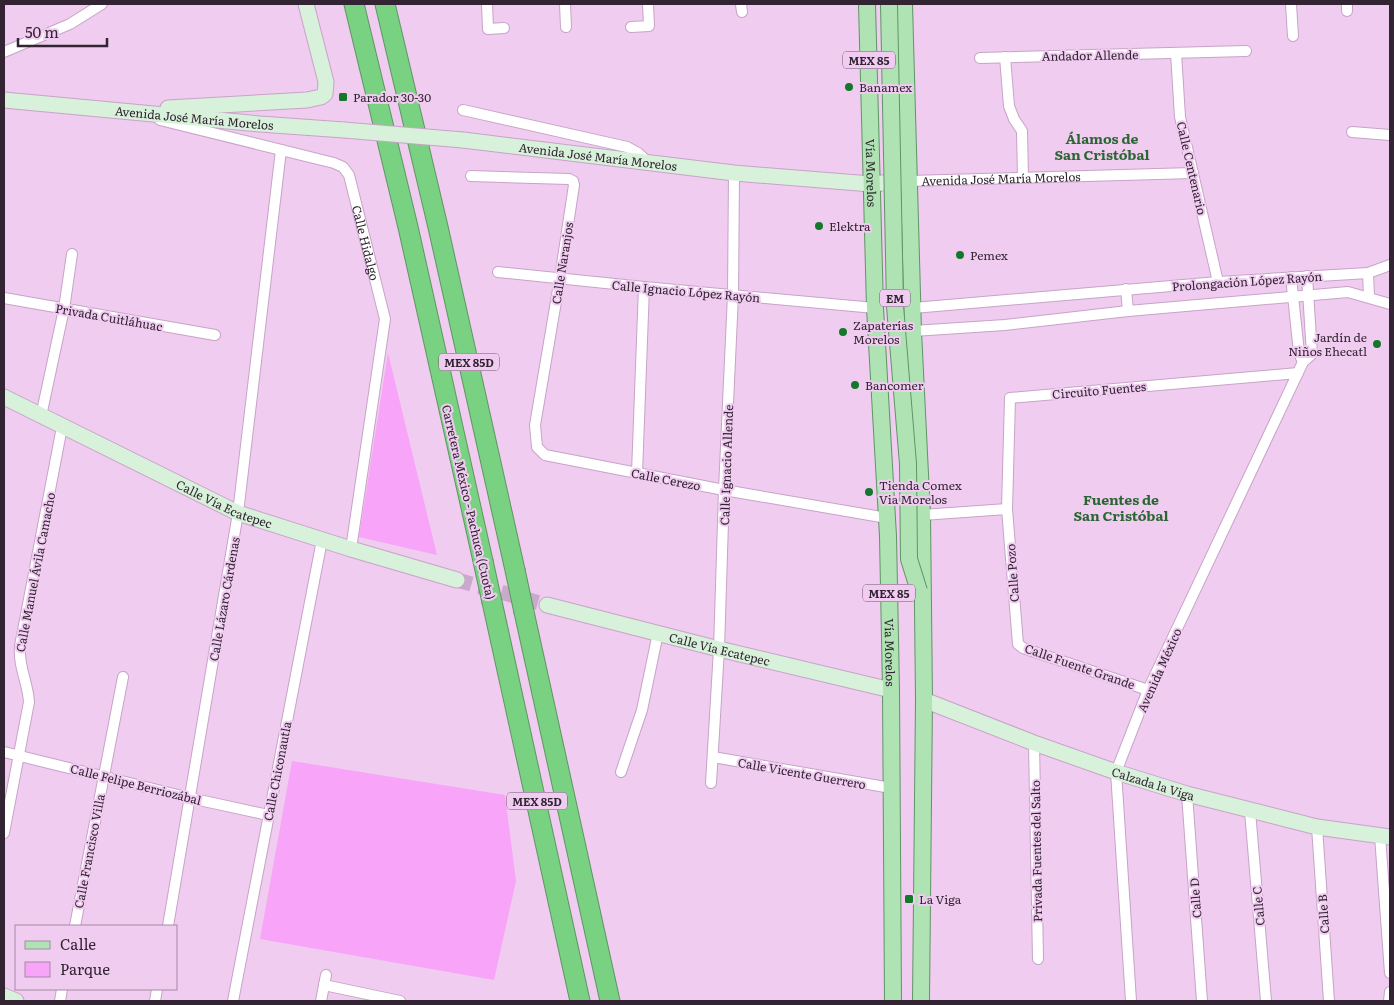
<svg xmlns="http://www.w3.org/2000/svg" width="1394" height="1005" font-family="Literata,serif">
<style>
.green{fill:#f7a4f9}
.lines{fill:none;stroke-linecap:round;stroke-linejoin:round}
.secondary-tunnel{stroke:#caaaca;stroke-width:15;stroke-dasharray:15 8;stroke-linecap:butt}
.street-casing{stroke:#c7a4c7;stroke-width:12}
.secondary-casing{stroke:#c7a4c7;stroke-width:17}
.primary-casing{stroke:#609466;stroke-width:18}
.highway-casing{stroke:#609466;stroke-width:21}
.street{stroke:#fff;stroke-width:10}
.secondary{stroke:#d7f1da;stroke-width:15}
.primary{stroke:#afe3b4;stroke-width:16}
.highway{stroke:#79d182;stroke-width:19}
.secondary-bridge-casing{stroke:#c7a4c7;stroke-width:17;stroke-linecap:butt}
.primary-bridge-casing{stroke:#609466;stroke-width:18;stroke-linecap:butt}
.highway-bridge-casing{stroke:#609466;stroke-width:21;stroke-linecap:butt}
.secondary-bridge{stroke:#d7f1da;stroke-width:15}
.primary-bridge{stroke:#afe3b4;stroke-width:16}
.highway-bridge{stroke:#79d182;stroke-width:19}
.poi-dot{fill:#13782b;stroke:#f0ccf0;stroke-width:2}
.labels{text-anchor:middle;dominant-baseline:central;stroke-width:4;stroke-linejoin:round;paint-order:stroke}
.shield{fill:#f0ccf0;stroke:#6b566b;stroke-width:1}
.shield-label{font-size:11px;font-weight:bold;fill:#322432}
.street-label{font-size:12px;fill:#322432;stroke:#f0ccf0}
.poi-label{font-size:12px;fill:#322432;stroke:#f0ccf0;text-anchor:start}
.neighbourhood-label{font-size:14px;font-weight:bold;fill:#2b6533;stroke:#f0ccf0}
</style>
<rect width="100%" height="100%" fill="#f0ccf0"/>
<!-- green -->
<path class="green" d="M 388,353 L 437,555 L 359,537 Z
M 292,761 L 505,795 L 516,881 L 494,980 L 260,939 Z"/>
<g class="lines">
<!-- secondary-tunnel -->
<path class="secondary-tunnel" d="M 457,580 L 547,605"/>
<defs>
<g id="street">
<path d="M 487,4 L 488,29 L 504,28"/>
<path d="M 565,4 L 566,27"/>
<path d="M 741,4 L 742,12"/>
<path d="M 1291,4 L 1293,36"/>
<path d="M 1347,4 L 1347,11"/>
<path d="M 631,27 L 649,26 L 648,4"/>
<path d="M 4,52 L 70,24 L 102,4"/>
<path d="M 1176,53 L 1180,117 L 1218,282"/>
<path d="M 1005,57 L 1009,106 L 1014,119 L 1022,131 L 1023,177"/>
<path d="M 980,58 L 1246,51"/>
<path d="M 463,110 L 627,147 L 638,153 L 648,162"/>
<path id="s1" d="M 160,120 L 334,163 L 343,167 L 349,175 L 385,319 L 351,549"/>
<path d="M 1352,132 L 1390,135"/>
<path d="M 471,176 L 569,179 L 573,181 L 574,185 L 560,278 L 535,425 L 537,447 L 545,455 L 724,490 L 887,518"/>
<path id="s2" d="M 909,181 L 1193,173"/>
<path d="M 498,272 L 644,287 L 875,308"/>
<path d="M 1368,273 L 1369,297"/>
<path d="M 1291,277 L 1299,353 L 1303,362"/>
<path d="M 1126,289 L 1128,311"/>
<path d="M 4,298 L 215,335"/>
<path d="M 913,308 L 1218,282 L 1368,273 L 1390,265"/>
<path d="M 913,331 L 1005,325 L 1128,311 L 1348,292 L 1390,304"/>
<path d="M 41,416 L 64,309 L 72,254"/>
<path d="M 637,473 L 644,287"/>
<path d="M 922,515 L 1007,509"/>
<path d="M 1148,690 L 1023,648 L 1018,644 L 1007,509 L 1010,398 L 1298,373"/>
<path d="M 1034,743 L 1038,959"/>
<path d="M 4,752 L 190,798 L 268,815"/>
<path d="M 713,757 L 891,788"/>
<path d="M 621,772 L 642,710 L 658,633"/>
<path d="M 711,783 L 719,649 L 724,490 L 733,295 L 734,173"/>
<path d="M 1187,794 L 1202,1001"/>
<path d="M 1250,811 L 1266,1001"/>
<path d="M 1317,827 L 1329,1001"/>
<path d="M 4,833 L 29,702 C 28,683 18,666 20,646 L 62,427"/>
<path d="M 1380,836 L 1390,973"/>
<path d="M 75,926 L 123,677"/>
<path d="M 168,926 L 238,513 L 281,150"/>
<path d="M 324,985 L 400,1001"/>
<path d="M 60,1001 L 62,989"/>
<path d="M 155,1001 L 157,989"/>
<path d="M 233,1001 L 322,540"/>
<path d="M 321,1001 L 326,975"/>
<path d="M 1131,1001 L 1116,772 L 1148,690 L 1303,362 L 1312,354 L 1307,276"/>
<path d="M 1389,1001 L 1390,992"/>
</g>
<g id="secondary">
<path id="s3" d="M 4,100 L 260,124 L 344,130"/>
<path d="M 168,108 L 307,100 L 321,97 L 325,94 L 326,82 L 306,4"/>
<path id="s4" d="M 463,140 L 734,173 L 871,184 L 904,181"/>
<path id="s5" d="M 4,397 L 238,513 L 351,549 L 457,580"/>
<path id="s6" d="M 547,605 L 719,649 L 891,690"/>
<path id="s7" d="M 924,700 L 1034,743 L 1116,772 L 1187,794 L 1317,827 L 1390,837"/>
<path d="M 4,996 L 16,1001"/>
</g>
<g id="primary">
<path id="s8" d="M 867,4 L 875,308 L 888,536 L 891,690 L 893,1001"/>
<path d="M 904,4 L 913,331 L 922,515 L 924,700 L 921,1001"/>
</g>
<path id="highway" d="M 354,4 L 408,227 L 483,561
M 385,4 L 438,227 L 515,570
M 492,602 L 580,1001
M 524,612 L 610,1001"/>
</defs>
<!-- street casing -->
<use href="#street" class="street-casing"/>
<!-- secondary casing -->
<use href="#secondary" class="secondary-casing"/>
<!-- primary casing -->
<use href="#primary" class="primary-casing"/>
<!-- highway casing -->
<use href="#highway" class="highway-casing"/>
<!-- street -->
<use href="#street" class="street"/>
<!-- secondary -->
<use href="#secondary" class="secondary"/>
<!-- primary -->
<use href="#primary" class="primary"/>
<!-- highway -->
<use href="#highway" class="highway"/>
<defs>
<path id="secondary-bridge" d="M 344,130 L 463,140"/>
<path id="primary-bridge" d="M 889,4 L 895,306 L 908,464 L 909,559 L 919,591"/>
<path id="highway-bridge" d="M 483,561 L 492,602
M 515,570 L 524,612"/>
</defs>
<!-- secondary-bridge casing -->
<use href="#secondary-bridge" class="secondary-bridge-casing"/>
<!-- primary-bridge casing -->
<use href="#primary-bridge" class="primary-bridge-casing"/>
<!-- highway-bridge casing -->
<use href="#highway-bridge" class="highway-bridge-casing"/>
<!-- secondary-bridge -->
<use href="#secondary-bridge" class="secondary-bridge"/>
<!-- primary-bridge -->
<use href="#primary-bridge" class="primary-bridge"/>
<!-- highway-bridge -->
<use href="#highway-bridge" class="highway-bridge"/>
</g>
<!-- markers -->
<g class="poi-dot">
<circle cx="849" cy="87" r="5"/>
<rect x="338" y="92" width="10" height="10" rx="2.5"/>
<circle cx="819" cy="226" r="5"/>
<circle cx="960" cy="255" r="5"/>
<circle cx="843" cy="332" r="5"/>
<circle cx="1377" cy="344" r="5"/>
<circle cx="855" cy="385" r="5"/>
<circle cx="869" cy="492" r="5"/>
<rect x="904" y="894" width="10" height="10" rx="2.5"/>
</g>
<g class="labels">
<!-- shield labels -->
<g class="shield">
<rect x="843" y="51.5" width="52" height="17" rx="4"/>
<rect x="880" y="289.5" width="30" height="17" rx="4"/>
<rect x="439" y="353.5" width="60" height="17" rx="4"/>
<rect x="863" y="584.5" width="52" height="17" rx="4"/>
<rect x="507" y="792.5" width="60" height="17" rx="4"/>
</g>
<g class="shield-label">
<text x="869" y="60">MEX 85</text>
<text x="895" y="298">EM</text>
<text x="469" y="362">MEX 85D</text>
<text x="889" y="593">MEX 85</text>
<text x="537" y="801">MEX 85D</text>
</g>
<!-- street labels -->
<g class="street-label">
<text transform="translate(1090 55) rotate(-1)">Andador Allende</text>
<text stroke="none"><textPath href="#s3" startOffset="191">Avenida José María Morelos</textPath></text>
<text stroke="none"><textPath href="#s4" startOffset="136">Avenida José María Morelos</textPath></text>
<text transform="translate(1192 168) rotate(77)">Calle Centenario</text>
<text stroke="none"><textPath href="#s8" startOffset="169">Vía Morelos</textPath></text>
<text stroke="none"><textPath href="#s2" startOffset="92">Avenida José María Morelos</textPath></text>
<text stroke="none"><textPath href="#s1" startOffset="269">Calle Hidalgo</textPath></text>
<text transform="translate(562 263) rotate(-81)">Calle Naranjos</text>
<text transform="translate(1247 281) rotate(-4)">Prolongación López Rayón</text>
<text transform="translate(686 291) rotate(5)">Calle Ignacio López Rayón</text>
<text transform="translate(109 317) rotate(10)">Privada Cuitláhuac</text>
<text transform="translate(1099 390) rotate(-5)">Circuito Fuentes</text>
<text transform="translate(726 465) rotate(-88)">Calle Ignacio Allende</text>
<text transform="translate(666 479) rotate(11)">Calle Cerezo</text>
<text transform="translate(469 502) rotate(77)">Carretera México - Pachuca (Cuota)</text>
<text stroke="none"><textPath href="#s5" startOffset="245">Calle Vía Ecatepec</textPath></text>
<text transform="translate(35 572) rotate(-79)">Calle Manuel Ávila Camacho</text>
<text transform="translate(1012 573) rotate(-94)">Calle Pozo</text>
<text transform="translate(224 599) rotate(-80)">Calle Lázaro Cárdenas</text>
<text stroke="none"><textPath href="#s6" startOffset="178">Calle Vía Ecatepec</textPath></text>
<text stroke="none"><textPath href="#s8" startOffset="649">Vía Morelos</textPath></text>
<text transform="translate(1080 666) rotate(19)">Calle Fuente Grande</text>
<text transform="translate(1159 670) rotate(-66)">Avenida México</text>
<text transform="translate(277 771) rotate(-79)">Calle Chiconautla</text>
<text transform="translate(802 773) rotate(10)">Calle Vicente Guerrero</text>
<text stroke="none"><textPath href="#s7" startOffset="244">Calzada la Viga</textPath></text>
<text transform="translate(136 784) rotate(14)">Calle Felipe Berriozábal</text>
<text transform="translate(89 851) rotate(-79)">Calle Francisco Villa</text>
<text transform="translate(1036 851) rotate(-91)">Privada Fuentes del Salto</text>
<text transform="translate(1195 898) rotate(-94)">Calle D</text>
<text transform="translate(1258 906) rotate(-95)">Calle C</text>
<text transform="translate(1323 914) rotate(-94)">Calle B</text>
</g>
<!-- poi labels -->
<g class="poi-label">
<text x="859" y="87">Banamex</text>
<text x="353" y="97">Parador 30-30</text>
<text x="829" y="226">Elektra</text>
<text x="970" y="255">Pemex</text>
<text x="853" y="325">Zapaterías<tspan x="853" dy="14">Morelos</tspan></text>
<text x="1367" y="337" text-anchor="end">Jardín de<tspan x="1367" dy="14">Niños Ehecatl</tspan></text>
<text x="865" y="385">Bancomer</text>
<text x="879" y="485">Tienda Comex<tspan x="879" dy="14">Via Morelos</tspan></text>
<text x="919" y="899">La Viga</text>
</g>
<!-- neighbourhood labels -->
<g class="neighbourhood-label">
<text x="1102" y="138">Álamos de<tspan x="1102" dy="16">San Cristóbal</tspan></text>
<text x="1121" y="499">Fuentes de<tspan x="1121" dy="16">San Cristóbal</tspan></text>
</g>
</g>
<!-- border -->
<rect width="1394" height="1005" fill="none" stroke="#322432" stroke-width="10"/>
<!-- legend -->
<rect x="15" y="925" width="162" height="65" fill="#f0ccf0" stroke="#a489a4"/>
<rect x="25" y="941" width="25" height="8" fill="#afe3b4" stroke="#a489a4"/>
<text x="60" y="950" font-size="15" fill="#322432">Calle</text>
<rect x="25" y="962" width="25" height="15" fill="#f7a4f9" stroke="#a489a4"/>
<text x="60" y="975" font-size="15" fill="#322432">Parque</text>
<!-- scale -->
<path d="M18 38v8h89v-8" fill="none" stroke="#322432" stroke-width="2.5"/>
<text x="25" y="38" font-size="15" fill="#322432" stroke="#f0ccf0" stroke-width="4" paint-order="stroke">50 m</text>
</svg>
